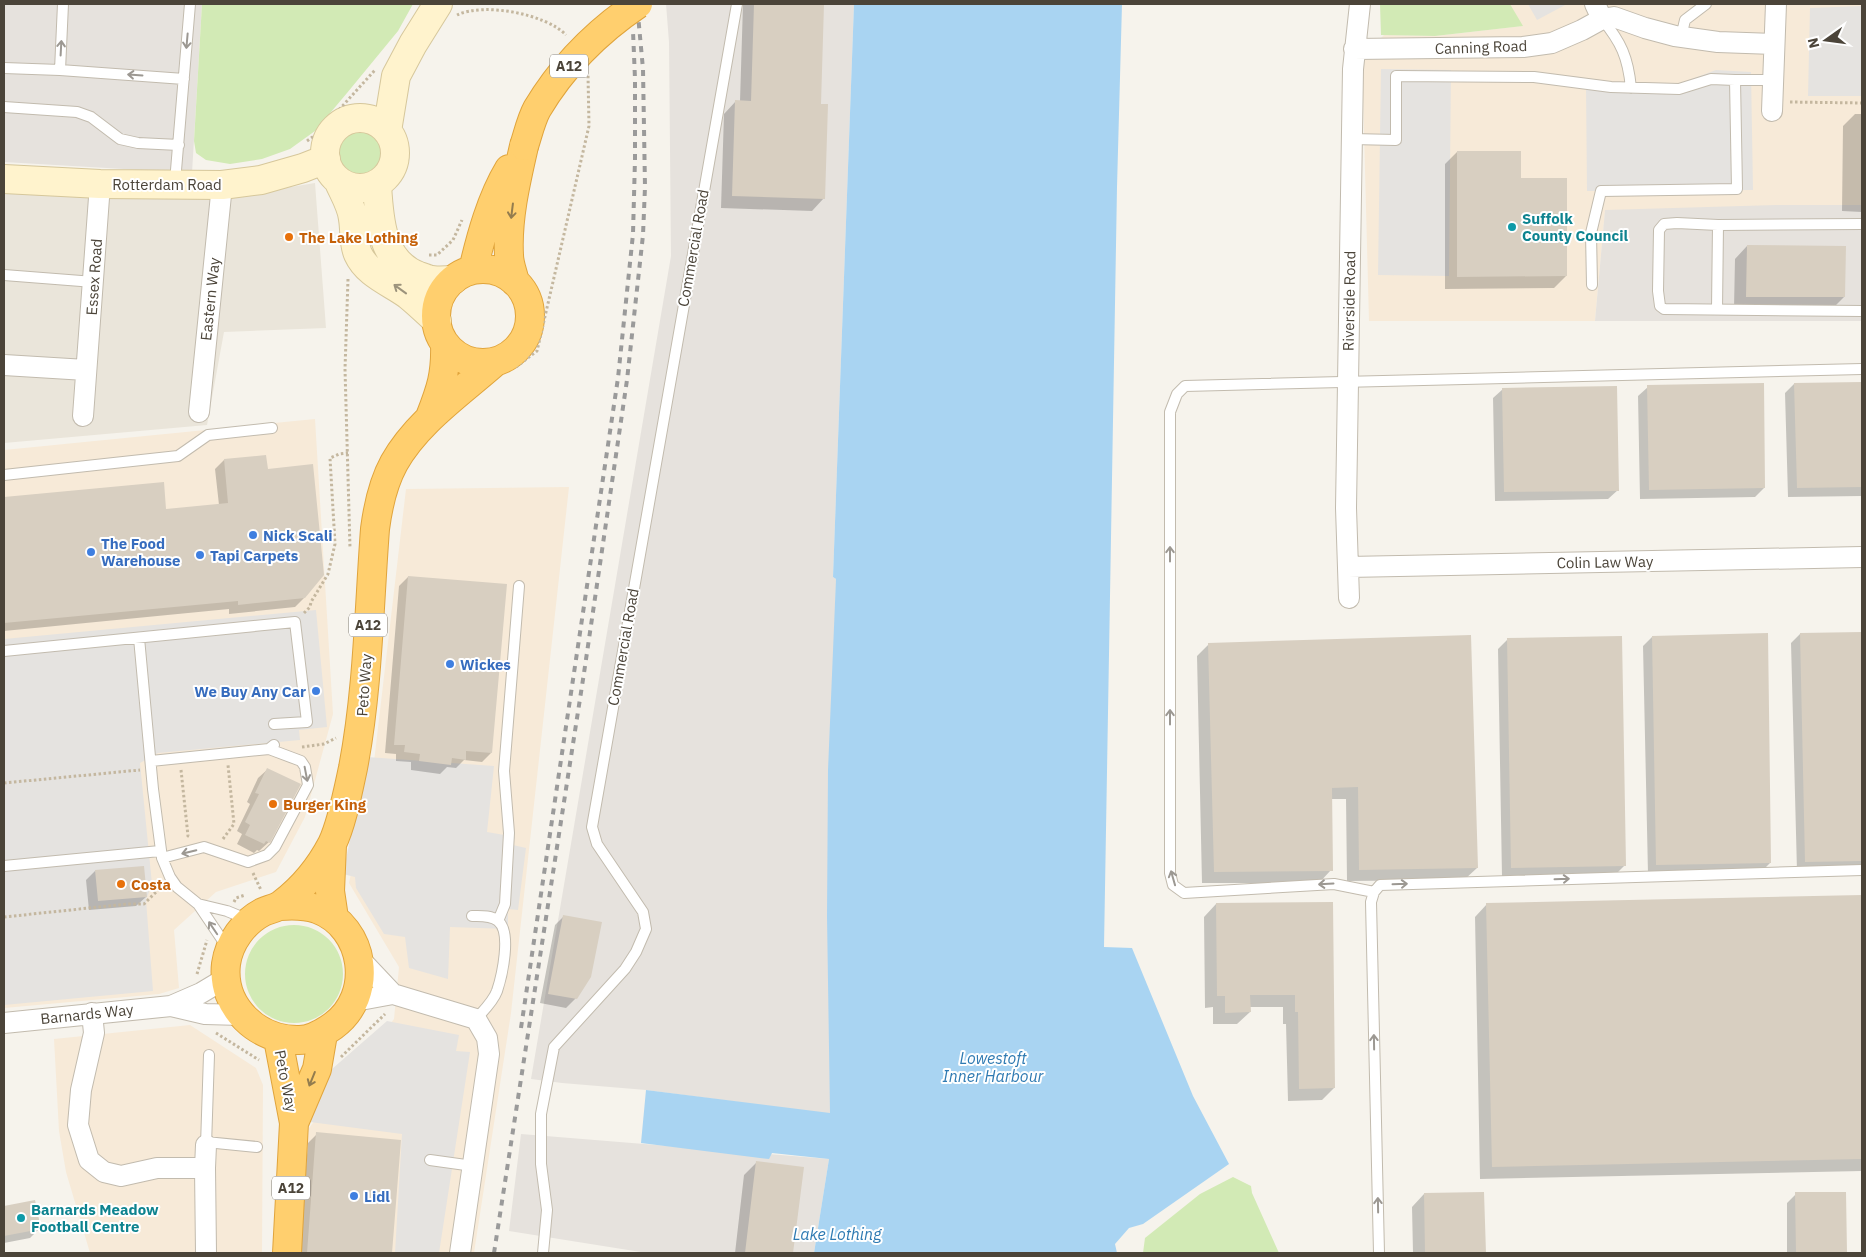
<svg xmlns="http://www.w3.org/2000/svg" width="1866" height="1257" font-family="'IBM Plex Sans',sans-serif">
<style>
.residential{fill:#eae5da}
.commercial{fill:#f7ead8}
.industrial{fill:#e6e2dd}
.green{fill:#d2eab5}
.parking{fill:#e5e3e0}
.water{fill:#a9d4f2}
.shadow{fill:#0003}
.building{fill:#d8cfc1}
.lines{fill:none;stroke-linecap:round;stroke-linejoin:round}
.lane-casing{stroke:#c2bbae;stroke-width:12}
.street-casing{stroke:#c2bbae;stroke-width:22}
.secondary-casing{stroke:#d6c79b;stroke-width:30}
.highway-casing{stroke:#e0a43c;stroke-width:30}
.path{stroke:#c4b79f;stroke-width:3;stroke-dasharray:2.5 2.5;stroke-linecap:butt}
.lane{stroke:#fff;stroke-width:10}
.street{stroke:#fff;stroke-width:20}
.secondary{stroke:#fff3cd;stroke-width:28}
.highway{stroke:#ffcf6e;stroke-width:28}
.rail{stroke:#9a9a9a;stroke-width:4;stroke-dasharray:6 6;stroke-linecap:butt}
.highway-bridge-casing{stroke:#e0a43c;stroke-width:30;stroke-linecap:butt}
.highway-bridge{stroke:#ffcf6e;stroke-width:28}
.oneway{stroke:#9c9892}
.oneway2{stroke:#937c4e}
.oneway3{stroke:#9c937c}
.culture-dot{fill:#0f9aa8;stroke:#fff;stroke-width:2}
.food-dot{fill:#e8710a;stroke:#fff;stroke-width:2}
.shop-dot{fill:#3f7fe0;stroke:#fff;stroke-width:2}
.labels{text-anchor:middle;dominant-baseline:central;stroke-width:4;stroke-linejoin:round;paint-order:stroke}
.shield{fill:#fff;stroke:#817c74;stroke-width:1}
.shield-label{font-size:14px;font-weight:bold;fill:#4b4439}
.street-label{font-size:15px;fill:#4b4439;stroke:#fff}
.culture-label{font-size:15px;font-weight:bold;fill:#0d838f;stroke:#fff;text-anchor:start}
.food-label{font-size:15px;font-weight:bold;fill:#c56008;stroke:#fff;text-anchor:start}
.shop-label{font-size:15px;font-weight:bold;fill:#366cbe;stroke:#fff;text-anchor:start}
.water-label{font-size:16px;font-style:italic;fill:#2e7ab2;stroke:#fff}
</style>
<rect width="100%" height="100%" fill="#f6f3ec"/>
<!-- residential -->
<path class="residential" d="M 315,183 L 326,328 L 224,332 L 207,425 L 4,443 L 4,184 L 241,195 Z"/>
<!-- commercial -->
<path class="commercial" d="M 1510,4 L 1862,4 L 1862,207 L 1605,211 L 1595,321 L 1369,321 L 1362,57 L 1384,35 L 1435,36 L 1522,26 Z
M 315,419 L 333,714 L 305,817 L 276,872 L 216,892 L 174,930 L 179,988 L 159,994 L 4,1008 L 4,450 Z
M 569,487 L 511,1013 L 474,1253 L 298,1253 L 309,1128 L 394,1019 L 399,967 L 349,883 L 374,762 L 406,489 Z
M 190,1025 L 256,1068 L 263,1085 L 262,1253 L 197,1253 L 197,1252 L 90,1253 L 66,1172 L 59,1131 L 54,1039 Z"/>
<!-- industrial -->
<path class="industrial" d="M 4,4 L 202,4 L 192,173 L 4,162 Z
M 666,4 L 854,4 L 833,577 L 836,579 L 830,1114 L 646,1090 L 562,1083 L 531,1079 L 671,256 L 669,42 Z
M 1776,205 L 1862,205 L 1862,321 L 1595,321 L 1605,210 Z
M 521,1134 L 829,1159 L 814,1253 L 647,1253 L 509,1231 Z"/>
<!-- green -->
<path class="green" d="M 202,4 L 413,4 L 398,31 L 347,93 L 315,131 L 290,149 L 262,159 L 230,164 L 206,160 L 196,153 L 194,141 Z
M 1380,4 L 1510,4 L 1523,26 L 1435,36 L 1381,35 Z
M338 152a23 23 0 1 1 46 0a23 23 0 1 1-46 0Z
M245 974a49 49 0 1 1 98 0a49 49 0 1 1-98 0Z
M 1233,1177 L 1251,1186 L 1252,1193 L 1279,1253 L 1143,1253 L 1145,1238 L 1200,1194 Z"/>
<!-- parking -->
<path class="parking" d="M 1528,4 L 1567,4 L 1537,20 Z
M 1862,6 L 1862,96 L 1808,96 L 1810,8 Z
M 1381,69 L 1451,70 L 1449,276 L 1378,275 Z
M 1716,70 L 1751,72 L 1753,190 L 1587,191 L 1586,86 L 1681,83 Z
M 316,610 L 327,727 L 299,730 L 300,740 L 158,753 L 140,763 L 152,884 L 146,900 L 153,991 L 4,1005 L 4,639 Z
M 367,757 L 494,766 L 487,832 L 515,837 L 513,845 L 526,848 L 518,910 L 508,909 L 508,929 L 450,927 L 448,979 L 409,968 L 405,937 L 384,934 L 356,888 L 355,877 L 343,874 Z
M 387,1021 L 459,1035 L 456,1051 L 470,1052 L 439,1253 L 395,1253 L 402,1134 L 310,1122 L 324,1076 Z"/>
<!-- water -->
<path class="water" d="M 854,4 L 1122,4 L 1117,187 L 1104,947 L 1132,948 L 1193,1096 L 1229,1164 L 1143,1224 L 1129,1228 L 1115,1244 L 1117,1253 L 814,1253 L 829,1159 L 772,1153 L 769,1159 L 641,1143 L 646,1090 L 830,1113 L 827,916 L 828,770 L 836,579 L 833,577 Z"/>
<!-- shadow -->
<path class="shadow" d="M 743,4 L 823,4 L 820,105 L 824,198 L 812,211 L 721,208 L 724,114 L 736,101 L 740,101 Z
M 1855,114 L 1862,114 L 1862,212 L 1842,211 L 1843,126 Z
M 1457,152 L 1566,276 L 1554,288 L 1445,289 L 1445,164 Z
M 1747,246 L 1844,297 L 1832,309 L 1734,308 L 1735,259 Z
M 1862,383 L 1862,496 L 1788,497 L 1785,393 L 1794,384 Z
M 1648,387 L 1764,488 L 1755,497 L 1640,499 L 1638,396 Z
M 1503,389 L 1618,490 L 1608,499 L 1495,501 L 1493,398 Z
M 224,460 L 267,470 L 304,598 L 295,607 L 229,614 L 229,609 L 4,631 L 4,498 L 163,483 L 165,510 L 219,505 L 215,469 Z
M 408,577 L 491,753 L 482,762 L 464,760 L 456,768 L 447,767 L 440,774 L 411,770 L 411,762 L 396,761 L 396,754 L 385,753 L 399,586 Z
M 1862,633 L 1862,870 L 1797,871 L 1791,643 L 1800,634 Z
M 1652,637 L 1770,863 L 1761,872 L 1648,874 L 1643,646 Z
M 1507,640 L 1625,865 L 1616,874 L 1502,877 L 1498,649 Z
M 1209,644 L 1477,868 L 1464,880 L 1347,881 L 1346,799 L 1331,799 L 1331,870 L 1319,883 L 1202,883 L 1197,656 Z
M 268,769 L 269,842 L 259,851 L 257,850 L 254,853 L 237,844 L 242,834 L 237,831 L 250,804 L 247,802 L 258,778 Z
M 95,871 L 146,897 L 136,906 L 89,910 L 86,880 Z
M 1862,896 L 1862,1171 L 1480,1179 L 1475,917 L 1487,904 Z
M 1332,903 L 1334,1088 L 1322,1100 L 1288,1101 L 1286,1024 L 1283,1024 L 1283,1007 L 1249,1007 L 1250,1012 L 1237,1024 L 1213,1024 L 1213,1007 L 1205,1008 L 1204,917 L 1216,904 Z
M 564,916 L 576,998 L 566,1008 L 540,1003 L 555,925 Z
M 317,1134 L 400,1141 L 391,1253 L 299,1253 L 308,1143 Z
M 757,1162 L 803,1168 L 792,1253 L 735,1253 L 744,1175 Z
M 1483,1193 L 1484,1253 L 1413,1253 L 1412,1207 L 1424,1194 Z
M 1845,1193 L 1846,1253 L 1787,1253 L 1787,1203 L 1796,1194 Z
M 34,1202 L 39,1229 L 30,1238 L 4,1243 L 4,1208 Z"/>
<!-- building -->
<path class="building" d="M 754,4 L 824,4 L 821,104 L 828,104 L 825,199 L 732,196 L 735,100 L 751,101 Z
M 1457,151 L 1521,151 L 1521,178 L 1567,178 L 1567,276 L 1457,277 Z
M 1747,245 L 1846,246 L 1845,297 L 1746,297 Z
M 1862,382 L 1862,487 L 1797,488 L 1794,383 Z
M 1764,383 L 1765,488 L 1649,490 L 1647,385 Z
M 1617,386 L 1619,491 L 1504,492 L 1502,388 Z
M 266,455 L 268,469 L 313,464 L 324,575 L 305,598 L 238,605 L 238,601 L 4,623 L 4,497 L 164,482 L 166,509 L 228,503 L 224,459 Z
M 408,576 L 507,584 L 492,753 L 466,751 L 466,760 L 452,758 L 451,765 L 419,761 L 420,754 L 404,752 L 405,745 L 394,745 Z
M 1862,632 L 1862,861 L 1805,862 L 1800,633 Z
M 1768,633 L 1771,863 L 1656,865 L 1652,636 Z
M 1471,635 L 1478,868 L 1359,870 L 1358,787 L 1332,788 L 1333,871 L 1214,872 L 1208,643 Z
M 1622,636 L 1626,866 L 1511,868 L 1507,638 Z
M 267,768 L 301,784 L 270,843 L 266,841 L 264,844 L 245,835 L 250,825 L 245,822 L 259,794 L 255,793 Z
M 144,866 L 147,897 L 98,901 L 95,870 Z
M 1862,895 L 1862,1159 L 1492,1167 L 1486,903 Z
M 1333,902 L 1335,1088 L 1299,1089 L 1298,1012 L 1295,1012 L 1295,995 L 1250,995 L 1251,1012 L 1225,1013 L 1225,996 L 1217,996 L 1216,903 Z
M 563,915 L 602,922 L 591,977 L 577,999 L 548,994 Z
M 316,1132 L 401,1140 L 392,1253 L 307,1253 Z
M 756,1161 L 804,1167 L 793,1253 L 745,1253 Z
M 1484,1192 L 1486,1253 L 1425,1253 L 1424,1193 Z
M 1795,1192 L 1846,1192 L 1847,1253 L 1796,1253 Z
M 35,1200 L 41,1229 L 4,1236 L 4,1206 Z"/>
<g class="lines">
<defs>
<path id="lane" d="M 63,4 L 60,70 L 184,79
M 1602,19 C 1621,42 1628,57 1631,88
M 1681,37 L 1685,20 L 1706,4
M 4,68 L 60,70
M 1735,80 L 1773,80
M 4,107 L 77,112 L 91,117 L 120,139 L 138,143 L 179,145
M 1352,139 L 1396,140 L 1396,76 L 1534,77 L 1611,87 L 1679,89 L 1711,79 L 1735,80 L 1737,189 L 1601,191 L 1591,233 L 1592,285
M 175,182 L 190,4
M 1862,224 L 1718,225 L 1677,223 L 1664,224 L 1659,230 L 1658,291 L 1660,306 L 1664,309 L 1862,311
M 4,275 L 94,282
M 1717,309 L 1718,225
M 4,475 L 178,456 L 208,435 L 272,428
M 139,638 L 153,789 L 162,858 L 170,877 L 177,887 L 198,904 L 227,947
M 4,651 L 295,622 L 307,722 L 274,724
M 151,761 L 269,749 L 274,745
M 162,858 L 204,847 L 248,862 L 267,855 L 275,847 L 308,785 L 305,767 L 301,761 L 269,749
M 4,866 L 160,851
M 1374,892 L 1334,884 L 1184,893 L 1173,885 L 1170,873 L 1170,412 L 1177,394 L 1185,386 L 1862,369
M 198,904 L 227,911 L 249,920
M 472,916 C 480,916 491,915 498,921 C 512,932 502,976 497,991 C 493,1002 483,1011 476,1019
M 498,921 L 505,904 L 509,833 L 504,771 L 519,586
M 206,1142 L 257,1147
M 206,1145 L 209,1055
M 430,1160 L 473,1166
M 543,1253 L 547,1210 L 541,1164 L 541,1114 L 554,1047 L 625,969 L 636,952 L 646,929 L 643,912 L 597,844 L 592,827 L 737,4
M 1379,1253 L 1371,902 L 1374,892 L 1380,885 L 1862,870"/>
<path id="street" d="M 1595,4 L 1602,19 L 1614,17 L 1645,28 L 1675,36 L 1718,42 L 1774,44
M 1354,49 L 1523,47 L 1552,43 L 1582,30 L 1602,19
M 1772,111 L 1776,4
M 4,365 L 86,370
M 199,412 L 222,185
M 83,416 L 100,184
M 1348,567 L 1862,557
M 1349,598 L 1346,508 L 1353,69 L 1360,4
M 360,959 L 393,994
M 355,1001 L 393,994 L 476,1019 L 487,1038 L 489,1054 L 460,1253
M 171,1006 L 201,993 L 226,978
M 92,1013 L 94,1033 L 81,1090 L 78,1125 L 89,1160 L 104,1172 L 121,1176 L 157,1168 L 205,1168 L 206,1253
M 4,1023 L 171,1006 L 205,1014 L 241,1015
M 205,1168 L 206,1145"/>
<path id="secondary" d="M325 153a35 35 0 1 1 70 0a35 35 0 1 1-70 0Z
M 387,131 L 396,76 L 413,44 L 438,4
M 4,179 L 100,184 L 222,185 L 261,180 L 303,168 L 326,159
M 338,180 C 343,192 352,206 353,219 C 355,230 353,243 358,254 C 367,274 390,282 408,295 C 418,303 427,312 437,321
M 377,184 C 379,219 381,262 419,276 C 423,277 428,280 433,280 C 440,281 446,280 453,280"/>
<path id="highway" d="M436 316a47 47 0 1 1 94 0a47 47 0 1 1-94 0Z
M 473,270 C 481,236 491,199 509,169
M 515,282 C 513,273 509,264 509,255 C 507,219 516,181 524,146
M 430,417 C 441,389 446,374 445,344
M 332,845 L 330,891 L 334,918
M 280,906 C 292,905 305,905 317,909 C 366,927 375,996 333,1026 C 323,1033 311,1040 299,1040 C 258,1041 221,1007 226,964 C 229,942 244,922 263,912 C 270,909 277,908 282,904 C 303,888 320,867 332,844 C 342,823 348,791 353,768 C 368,690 369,608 375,529 C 378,506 383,483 394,463 C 417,422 460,393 495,362
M 278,1039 L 294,1123 L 287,1253
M 294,1123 L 317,1069 L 323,1034"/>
</defs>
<!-- lane casing -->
<use href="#lane" class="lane-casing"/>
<!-- street casing -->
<use href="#street" class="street-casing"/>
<!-- secondary casing -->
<use href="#secondary" class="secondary-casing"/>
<!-- highway casing -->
<use href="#highway" class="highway-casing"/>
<!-- path -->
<path class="path" d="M 457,15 C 484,2 546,14 566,35
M 1790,102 L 1862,103
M 307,141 L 318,133 L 375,70
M 397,178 L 407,162 L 406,142
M 429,255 L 437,255 L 453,240 L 462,220
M 348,279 L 345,369 L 350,548
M 516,367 L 537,351 L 589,126 L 588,75
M 304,613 L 310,607 L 311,602 L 328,574 L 335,544 L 330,458 L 339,454 L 348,453
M 302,747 L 324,744 L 336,738
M 181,770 L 188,836 L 190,837
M 4,783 L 140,770
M 223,839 L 234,824 L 228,765
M 253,873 L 261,890
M 234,902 L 236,898 L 245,895
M 4,917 L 127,904 L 144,904 L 161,887
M 197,974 L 207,940
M 216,1033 L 259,1060
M 341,1057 L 385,1014"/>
<!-- lane -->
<use href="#lane" class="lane"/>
<!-- street -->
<use href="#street" class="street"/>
<!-- secondary -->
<use href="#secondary" class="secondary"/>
<!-- highway -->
<use href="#highway" class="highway"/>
<!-- rail -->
<path class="rail" d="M 521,1028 L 618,378 L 633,234 L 635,159 L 635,79 L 633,31
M 494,1253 L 584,673 L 627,380 L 643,235 L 645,187 L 643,69 L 637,4"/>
<defs>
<path id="highway-bridge" d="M 524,146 C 528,134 531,120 537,109 C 562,67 598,31 638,4"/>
</defs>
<!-- highway-bridge casing -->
<use href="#highway-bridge" class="highway-bridge-casing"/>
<!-- highway-bridge -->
<use href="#highway-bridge" class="highway-bridge"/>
</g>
<!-- one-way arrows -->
<defs><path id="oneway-shaft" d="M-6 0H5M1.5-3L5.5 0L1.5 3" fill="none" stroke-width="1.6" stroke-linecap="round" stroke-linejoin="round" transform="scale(1.25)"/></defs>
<g class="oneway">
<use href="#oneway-shaft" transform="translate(187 41) rotate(95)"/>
<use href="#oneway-shaft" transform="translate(61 48) rotate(-87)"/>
<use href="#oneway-shaft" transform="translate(135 75) rotate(-176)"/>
<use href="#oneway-shaft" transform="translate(1170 554) rotate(-90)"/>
<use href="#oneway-shaft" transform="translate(1170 717) rotate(-90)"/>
<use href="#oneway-shaft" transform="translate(306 774) rotate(79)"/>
<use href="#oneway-shaft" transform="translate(189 852) rotate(167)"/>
<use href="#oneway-shaft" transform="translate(1173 878) rotate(-106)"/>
<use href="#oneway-shaft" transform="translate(1562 879) rotate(-2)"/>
<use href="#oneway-shaft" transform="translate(1326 884) rotate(177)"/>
<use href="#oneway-shaft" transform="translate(1400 884) rotate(-2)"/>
<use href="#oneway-shaft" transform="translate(213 928) rotate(-124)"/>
<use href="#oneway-shaft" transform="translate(1374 1042) rotate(-91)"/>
<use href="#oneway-shaft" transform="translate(1378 1205) rotate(-91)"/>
</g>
<g class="oneway2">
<use href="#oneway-shaft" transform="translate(512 211) rotate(97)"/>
<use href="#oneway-shaft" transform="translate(312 1079) rotate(112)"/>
</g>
<use class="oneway3" href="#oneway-shaft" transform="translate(400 289) rotate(-144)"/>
<!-- markers -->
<g class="culture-dot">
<circle cx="1512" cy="227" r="5"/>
<circle cx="21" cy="1218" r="5"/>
</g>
<g class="food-dot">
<circle cx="289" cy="237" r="5"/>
<circle cx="273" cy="804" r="5"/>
<circle cx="121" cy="884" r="5"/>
</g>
<g class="shop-dot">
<circle cx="253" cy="535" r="5"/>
<circle cx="91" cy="552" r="5"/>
<circle cx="200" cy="555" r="5"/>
<circle cx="450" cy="664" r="5"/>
<circle cx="316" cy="691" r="5"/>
<circle cx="354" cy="1196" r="5"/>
</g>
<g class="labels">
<!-- shield labels -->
<g class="shield">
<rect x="550" y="54.5" width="38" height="23" rx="4"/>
<rect x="349" y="613.5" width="38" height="23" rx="4"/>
<rect x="272" y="1176.5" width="38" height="23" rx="4"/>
</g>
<g class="shield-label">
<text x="569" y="66">A12</text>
<text x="368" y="625">A12</text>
<text x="291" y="1188">A12</text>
</g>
<!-- street labels -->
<g class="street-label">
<text transform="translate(1481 47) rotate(-2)">Canning Road</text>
<text x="167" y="184">Rotterdam Road</text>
<text transform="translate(693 248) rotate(-80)">Commercial Road</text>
<text transform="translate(94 277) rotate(-86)">Essex Road</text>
<text transform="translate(210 299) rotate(-84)">Eastern Way</text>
<text transform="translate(1349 301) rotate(-89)">Riverside Road</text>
<text transform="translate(1605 562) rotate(-1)">Colin Law Way</text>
<text transform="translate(623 647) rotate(-80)">Commercial Road</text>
<text transform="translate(364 685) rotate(-86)">Peto Way</text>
<text transform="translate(87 1014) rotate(-6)">Barnards Way</text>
<text transform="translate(286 1081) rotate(79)">Peto Way</text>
</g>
<!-- culture labels -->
<g class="culture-label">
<text x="1522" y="218">Suffolk<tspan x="1522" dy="17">County Council</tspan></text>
<text x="31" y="1209">Barnards Meadow<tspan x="31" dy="17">Football Centre</tspan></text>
</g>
<!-- food labels -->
<g class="food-label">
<text x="299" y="237">The Lake Lothing</text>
<text x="283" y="804">Burger King</text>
<text x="131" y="884">Costa</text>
</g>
<!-- shop labels -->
<g class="shop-label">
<text x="263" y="535">Nick Scali</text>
<text x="101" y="543">The Food<tspan x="101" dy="17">Warehouse</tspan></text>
<text x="210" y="555">Tapi Carpets</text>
<text x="460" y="664">Wickes</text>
<text x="306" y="691" text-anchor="end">We Buy Any Car</text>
<text x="364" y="1196">Lidl</text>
</g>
<!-- water labels -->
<g class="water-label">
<text x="993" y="1058">Lowestoft<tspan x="993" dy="18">Inner Harbour</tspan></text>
<text x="837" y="1234">Lake Lothing</text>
</g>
</g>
<!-- border -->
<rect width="1866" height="1257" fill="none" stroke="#4b4439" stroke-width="10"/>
<!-- north arrow -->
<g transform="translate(1826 40) rotate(256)" stroke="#ffffff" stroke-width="4" paint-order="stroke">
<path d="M0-4L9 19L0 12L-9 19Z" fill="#4b4439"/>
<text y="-8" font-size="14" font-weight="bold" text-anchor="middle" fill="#4b4439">N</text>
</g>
</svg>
